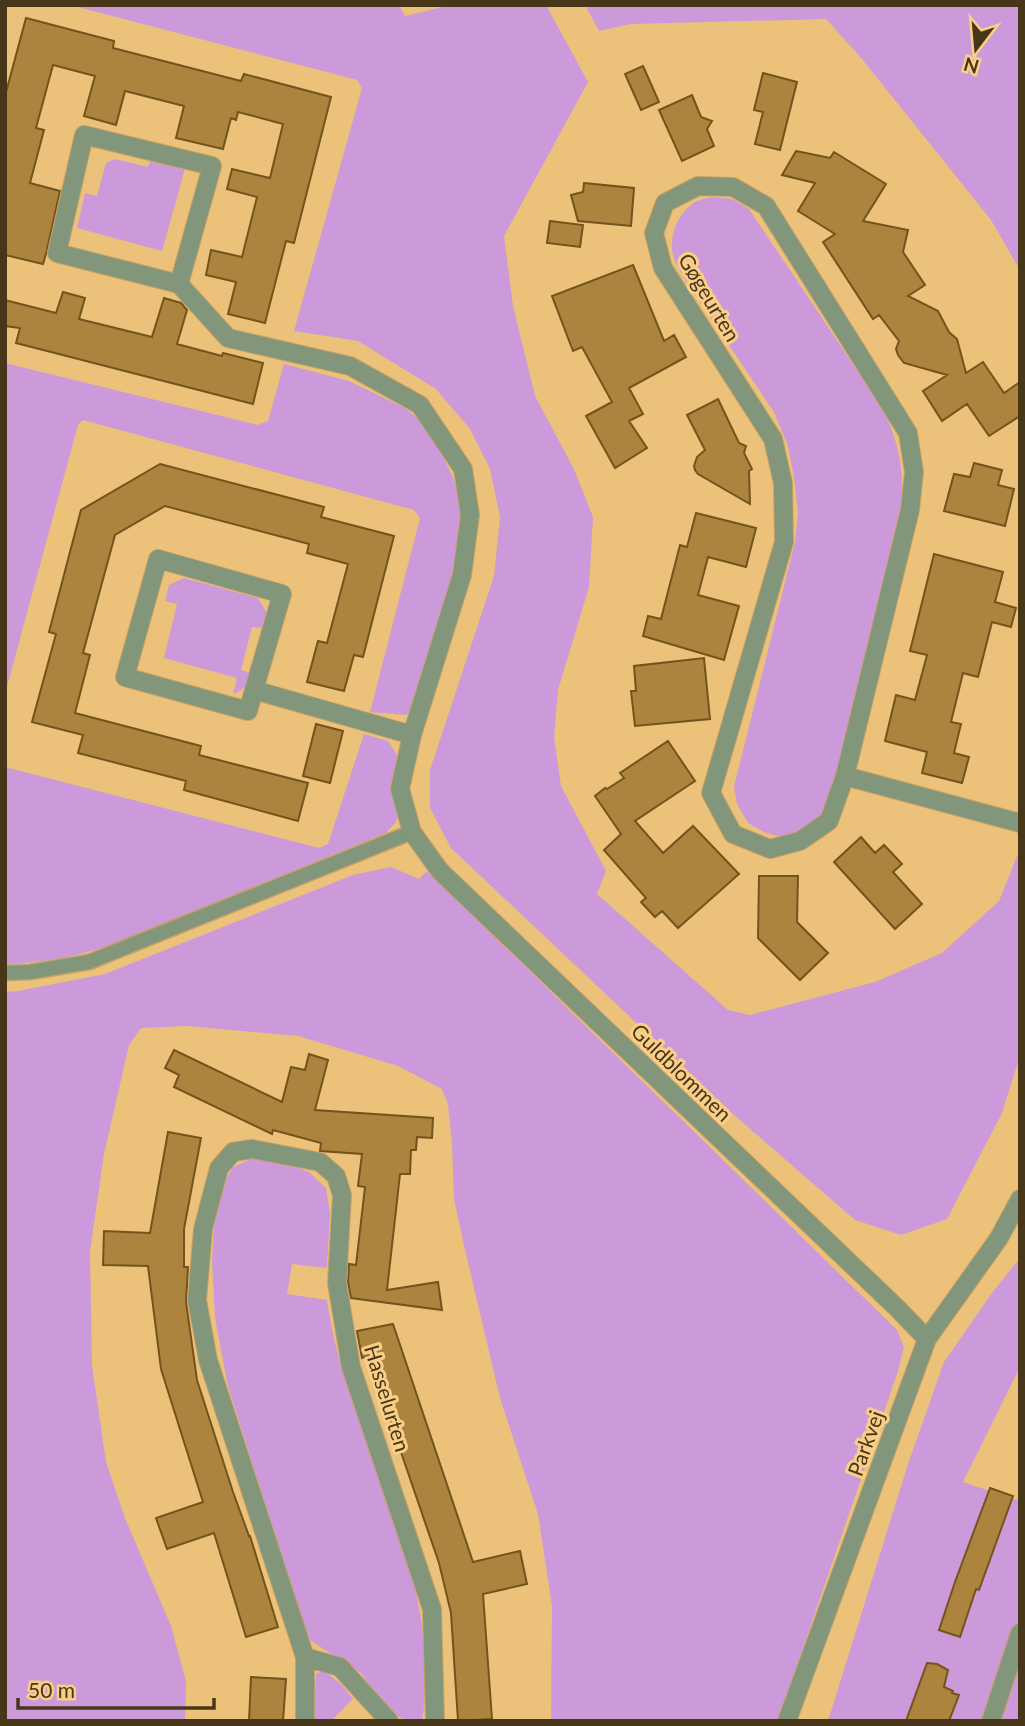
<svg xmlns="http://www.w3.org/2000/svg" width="1025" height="1726" font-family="Lato,sans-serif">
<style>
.green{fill:#cc9ada}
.building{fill:#ad843d;stroke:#72541c;stroke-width:2}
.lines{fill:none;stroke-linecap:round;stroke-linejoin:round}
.lane-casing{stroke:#c8a264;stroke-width:17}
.street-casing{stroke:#c8a264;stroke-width:20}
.lane{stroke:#81967b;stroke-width:14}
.street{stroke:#81967b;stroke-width:18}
.labels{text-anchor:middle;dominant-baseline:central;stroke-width:6;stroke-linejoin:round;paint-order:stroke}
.street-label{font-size:21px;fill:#473618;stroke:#face87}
</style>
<rect width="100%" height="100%" fill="#ecc17a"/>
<!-- green -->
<path class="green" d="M 70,5 L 399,5 L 405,16 L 451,5 L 546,5 L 588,82 L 504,236 L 513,306 L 535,396 L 574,469 L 593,517 L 589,587 L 558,690 L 554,737 L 561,786 L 606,871 L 597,894 L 728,1010 L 750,1015 L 875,982 L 942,953 L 999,901 L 1020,849 L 1020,1056 L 1002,1113 L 947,1219 L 901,1235 L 855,1220 L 734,1115 L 451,848 L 430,808 L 430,770 L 494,576 L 500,517 L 490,469 L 470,429 L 436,389 L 358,341 L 294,331 L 362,88 L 357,80 Z
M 585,5 L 1020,5 L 1020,270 L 991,220 L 862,59 L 826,19 L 631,24 L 599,31 Z
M 151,158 L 186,165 L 162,251 L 77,228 L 85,193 L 97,196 L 106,163 L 115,159 L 148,167 Z
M 713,197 L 732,199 L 749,209 L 885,412 C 901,451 906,478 899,520 L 830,798 L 819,818 L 812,826 L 785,838 L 766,833 L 748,823 L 737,804 L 734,787 L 795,542 L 798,512 L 794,477 L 788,446 L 774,412 L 684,278 C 681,272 676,265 674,258 C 667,238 678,211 697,201 C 702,199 708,198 713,197 Z
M 5,363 L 258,425 L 268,421 L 284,364 L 349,381 L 403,407 L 421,420 L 437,443 L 454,480 L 463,520 L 461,557 L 413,708 L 406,715 L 370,712 L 420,518 L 414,510 L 83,420 L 78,425 L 5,694 Z
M 184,578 L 258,598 L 267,613 L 263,628 L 252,627 L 241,670 L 251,673 C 249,686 244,689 233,694 L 237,678 L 164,658 L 177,604 L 165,601 L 169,585 Z
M 364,734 L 388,741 L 397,755 L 400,763 L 394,791 L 398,816 L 396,822 L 386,833 L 166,923 L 125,942 L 60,959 L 5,965 L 5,767 L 319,848 L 328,844 Z
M 391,867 L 419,879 L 427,871 L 897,1330 L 904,1347 L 897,1374 L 778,1721 L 551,1721 L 552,1606 L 538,1514 L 500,1398 L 465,1250 L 454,1199 L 452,1144 L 448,1104 L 442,1089 L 398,1066 L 298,1036 L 187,1026 L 141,1028 L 129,1045 L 104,1154 L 90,1252 L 92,1365 L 106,1462 L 125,1518 L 171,1626 L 186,1681 L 185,1721 L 5,1721 L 5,992 L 18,991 L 105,974 L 353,875 Z
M 251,1159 L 282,1162 L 309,1172 L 326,1188 L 330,1213 L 327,1268 L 292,1264 L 287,1294 L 327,1300 C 345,1431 430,1549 425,1683 C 424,1695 425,1708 422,1720 L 409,1721 L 399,1717 L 375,1693 L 361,1673 L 311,1641 L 304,1625 L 228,1387 L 215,1318 L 212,1261 L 214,1224 L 225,1180 L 233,1167 Z
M 1020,1258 L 1020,1367 L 963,1482 L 1020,1501 L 1020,1721 L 828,1721 L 908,1464 L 944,1362 L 992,1293 Z
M 323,1670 L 342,1685 L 353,1699 L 333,1719 L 335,1721 L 313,1721 L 316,1674 Z"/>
<!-- building -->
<path class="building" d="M 26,18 L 114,41 L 113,48 L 241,81 L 244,74 L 331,97 L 294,243 L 286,241 L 265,323 L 228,314 L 236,282 L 206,275 L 211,250 L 242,257 L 257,197 L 227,189 L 232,169 L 270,178 L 283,124 L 238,112 L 236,120 L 231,118 L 223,149 L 176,138 L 184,106 L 125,91 L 116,125 L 84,116 L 95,76 L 53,65 L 36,128 L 44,130 L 30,183 L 60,191 L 46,254 L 43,264 L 5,255 L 5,96 Z
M 643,66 L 659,102 L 641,110 L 625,74 Z
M 763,73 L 797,82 L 780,150 L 755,144 L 763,112 L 754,110 Z
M 692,95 L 701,117 L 712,121 L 707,129 L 714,146 L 682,161 L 659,110 Z
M 796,151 L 830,158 L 834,152 L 886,184 L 863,221 L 908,230 L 903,252 L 925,285 L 908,296 L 938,311 L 949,332 L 957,339 L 966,373 L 983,362 L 1004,393 L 1020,382 L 1020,416 L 989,436 L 967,404 L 942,421 L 923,391 L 947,375 L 904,363 L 898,355 L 896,349 L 899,341 L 879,315 L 873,319 L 823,242 L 835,234 L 798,211 L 815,183 L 782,175 Z
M 584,183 L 634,188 L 631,226 L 578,221 L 571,195 L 583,192 Z
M 550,221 L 583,225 L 580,247 L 547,243 Z
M 633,265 L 664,341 L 674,335 L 686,357 L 629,388 L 643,414 L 629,421 L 647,448 L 615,468 L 586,416 L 612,402 L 582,347 L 573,351 L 552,296 Z
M 63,292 L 85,298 L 79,319 L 152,337 L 164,298 L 181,303 L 187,310 L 177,344 L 222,356 L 223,353 L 263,363 L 253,404 L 16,343 L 20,328 L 5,326 L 5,300 L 56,313 Z
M 718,399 L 739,443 L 746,446 L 744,453 L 752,469 L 749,471 L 750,504 L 698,474 L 695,470 L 694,466 L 697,457 L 705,450 L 687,415 Z
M 974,463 L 1002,470 L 998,485 L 1014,489 L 1005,526 L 944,511 L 954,474 L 970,477 Z
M 160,464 L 324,507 L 321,517 L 394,536 L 363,657 L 354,655 L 344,691 L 307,682 L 318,641 L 327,643 L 348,564 L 307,553 L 309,544 L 165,506 L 115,535 L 83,653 L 90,655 L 75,713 L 201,746 L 199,755 L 308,783 L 298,821 L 184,790 L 186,781 L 78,753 L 83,735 L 32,722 L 56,634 L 49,632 L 81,510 Z
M 696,513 L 756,528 L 746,567 L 708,557 L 698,595 L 739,606 L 724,660 L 643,636 L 648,616 L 661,619 L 680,545 L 687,547 Z
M 934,554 L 1003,572 L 995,602 L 1016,608 L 1011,627 L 992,622 L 978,677 L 963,673 L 951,722 L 961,724 L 954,753 L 969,757 L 962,783 L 922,773 L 927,752 L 885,741 L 896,695 L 915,700 L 927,655 L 910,651 Z
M 704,658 L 710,719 L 635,726 L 631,691 L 636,691 L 634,666 Z
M 316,724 L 343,731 L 330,783 L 303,776 Z
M 668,741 L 695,781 L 635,821 L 663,853 L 693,826 L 739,874 L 678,928 L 662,911 L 655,917 L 641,902 L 646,898 L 604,850 L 621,834 L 595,796 L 605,788 L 607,789 L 624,778 L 620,773 Z
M 861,837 L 875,853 L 884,845 L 902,864 L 893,872 L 922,904 L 895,929 L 834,862 Z
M 759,876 L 798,876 L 797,922 L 828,953 L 800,980 L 758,938 Z
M 174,1050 L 282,1102 L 291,1067 L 305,1070 L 309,1054 L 328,1060 L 315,1110 L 433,1118 L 432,1138 L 417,1137 L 416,1150 L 411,1150 L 410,1174 L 400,1174 L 387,1290 L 438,1282 L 442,1310 L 351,1298 L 348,1282 L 349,1264 L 356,1265 L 365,1187 L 358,1186 L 362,1154 L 320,1151 L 321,1143 L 273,1130 L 272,1134 L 174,1087 L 179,1075 L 165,1068 Z
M 168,1132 L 201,1138 L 184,1229 L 184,1267 L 188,1267 L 186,1302 L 197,1380 L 233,1492 L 249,1536 L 250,1536 L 278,1627 L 246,1637 L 214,1533 L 167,1549 L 156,1518 L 203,1502 L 161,1369 L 148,1266 L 103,1265 L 104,1231 L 150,1233 Z
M 393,1324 L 473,1562 L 520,1551 L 527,1584 L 483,1594 L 492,1719 L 458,1721 L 451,1613 L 439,1563 L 368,1356 L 362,1358 L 357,1331 Z
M 990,1488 L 1013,1496 L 979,1590 L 976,1589 L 960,1637 L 939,1630 L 955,1582 Z
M 927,1663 L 937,1664 L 948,1670 L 944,1687 L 953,1691 L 952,1693 L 959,1695 L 949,1721 L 906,1721 Z
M 251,1677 L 286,1679 L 283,1721 L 249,1721 Z"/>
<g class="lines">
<defs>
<path id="lane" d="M 5,973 L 30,972 L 89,962 L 412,832"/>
<path id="street" d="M 698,186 L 733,187 L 766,206 L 908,433 L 914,472 L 910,510 L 845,776 L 829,821 L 800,841 L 770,849 L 733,834 L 711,793 L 784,542 L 783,483 L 773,439 L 663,268 L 654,233 L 665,203 Z
M 179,284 L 57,253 L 84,135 L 212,166 L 179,284 L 228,338 L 350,366 L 420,405 L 463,469 L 470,515 L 462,575 L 412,735 L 400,789 L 412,832 L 440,871 L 897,1308 L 927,1339
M 254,690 L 248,711 L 125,677 L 158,559 L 282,594 L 254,690 L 412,735
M 845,776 L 1020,823
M 305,1657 L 340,1667 L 389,1721
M 305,1721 L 305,1657 L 208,1360 L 197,1300 L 203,1229 L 219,1168 L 233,1152 L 252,1149 L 320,1162 L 336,1176 L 342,1195 L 337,1283 L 351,1367 L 432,1609 L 435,1721
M 787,1721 L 927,1339 L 999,1238 L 1020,1199
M 991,1721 L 1020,1633"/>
</defs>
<!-- lane casing -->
<use href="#lane" class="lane-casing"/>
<!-- street casing -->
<use href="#street" class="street-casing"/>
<!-- lane -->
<use href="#lane" class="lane"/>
<!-- street -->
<use href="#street" class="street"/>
</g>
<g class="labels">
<!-- street labels -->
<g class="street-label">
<text transform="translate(710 297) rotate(59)">Gøgeurten</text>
<text transform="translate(682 1072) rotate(44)">Guldblommen</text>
<text transform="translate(388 1398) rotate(73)">Hasselurten</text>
<text transform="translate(865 1443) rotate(-70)">Parkvej</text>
</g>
</g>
<!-- border -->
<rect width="1025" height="1726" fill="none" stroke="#473618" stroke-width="14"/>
<!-- north arrow -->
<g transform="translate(976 49) rotate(196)" stroke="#face87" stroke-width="5" paint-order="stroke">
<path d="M0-5L12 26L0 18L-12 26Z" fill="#473618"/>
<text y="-10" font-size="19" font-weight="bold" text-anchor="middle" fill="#473618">N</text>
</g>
<!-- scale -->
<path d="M18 1698v10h196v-10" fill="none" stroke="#473618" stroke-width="3.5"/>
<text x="28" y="1698" font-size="21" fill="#473618" stroke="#face87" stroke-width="5" paint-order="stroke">50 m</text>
</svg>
